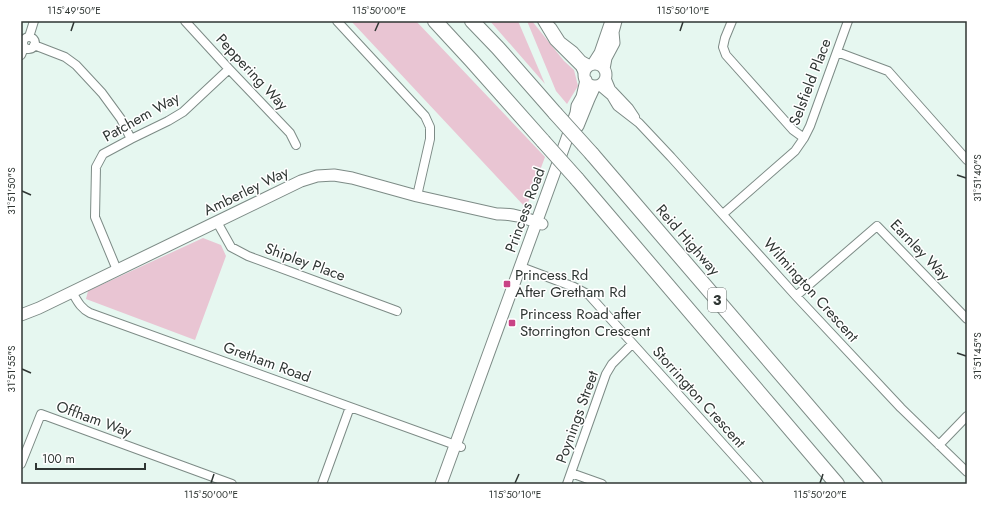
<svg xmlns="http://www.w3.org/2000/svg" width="988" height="505" font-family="Jost,sans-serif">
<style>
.green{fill:#e9c5d3}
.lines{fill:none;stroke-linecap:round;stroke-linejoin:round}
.street-casing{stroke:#7d8b86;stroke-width:10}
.secondary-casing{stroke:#7d8b86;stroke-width:13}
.highway-casing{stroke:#7d8b86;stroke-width:16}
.street{stroke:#fff;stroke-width:8}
.secondary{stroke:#fff;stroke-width:11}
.highway{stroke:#fff;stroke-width:14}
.highway-bridge-casing{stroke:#7d8b86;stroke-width:16;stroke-linecap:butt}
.highway-bridge{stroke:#fff;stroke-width:14}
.ticks{fill:none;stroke:#2f3633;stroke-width:1.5}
.poi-dot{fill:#c94386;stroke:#fff;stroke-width:1.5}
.labels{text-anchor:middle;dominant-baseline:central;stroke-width:3;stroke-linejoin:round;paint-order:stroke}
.shield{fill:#fff;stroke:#6d7270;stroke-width:1}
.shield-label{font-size:14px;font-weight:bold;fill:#2f3633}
.street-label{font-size:15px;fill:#2f3633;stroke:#fff}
.poi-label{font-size:15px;fill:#2f3633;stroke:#fff;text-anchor:start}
.neatline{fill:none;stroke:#2f3633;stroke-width:1.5}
.ticks-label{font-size:10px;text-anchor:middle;fill:#2f3633}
</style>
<rect width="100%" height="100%" fill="#e6f7f0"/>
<!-- green -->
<path class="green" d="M 351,21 L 416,21 L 545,157 L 526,208 Z
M 490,21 L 518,21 L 545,84 Z
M 527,21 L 532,21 L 564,61 L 574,70 L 578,86 L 567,104 L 556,91 Z
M 203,238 L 221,245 L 226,256 L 195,340 L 86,299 L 88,291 Z"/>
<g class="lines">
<defs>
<path id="street" d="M 185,21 L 229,69 L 290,133 L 296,145
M 337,21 L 425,116 L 430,127 L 430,139 L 417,196
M 542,21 L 554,41 L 580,67 L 584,75
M 546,21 L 552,27 L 561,41 L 574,51 L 582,60 L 591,65
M 732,21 L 725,38 L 723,47 L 726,55 L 793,130 L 804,138
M23 43a6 6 0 1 1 12 0a6 6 0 1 1-12 0Z
M 29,37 L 34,21
M 34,45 L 65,57 L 76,65 L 102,93 L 121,119 L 131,139
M 837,52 L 888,71 L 967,160
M 21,55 L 24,48
M 606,77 L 611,89 L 629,108 L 635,117
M 598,85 L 611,96 L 617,106 L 639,123 L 671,157 L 796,296 L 901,408 L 967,472
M 723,214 L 795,151 L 804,138 L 810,126 L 848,21
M 217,222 L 231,247 L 248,256 L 397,311
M 521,267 L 574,287 L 589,295 L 759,484
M 117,270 L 95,217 L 96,167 L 103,154 L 131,139 L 168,121 L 183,112 L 229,69
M 72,292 C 77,300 80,308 90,313 L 461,447
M 796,296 L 877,226 L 967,319
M 939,445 L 967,416
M 21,464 L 41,414 L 232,484
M 571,473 L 602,484
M 322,484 L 350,407
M 567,484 L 606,374 L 612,364 L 632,344"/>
<path id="secondary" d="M 593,64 L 600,53 L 610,24
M584 75a11 11 0 1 1 22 0a11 11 0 1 1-22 0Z
M 604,69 L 606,58 L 614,43 L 613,32 L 616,21
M 578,126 L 589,99 L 595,86
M 21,315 L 39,308 L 301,181 L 317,176 L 334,175 L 352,178 L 417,196 L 497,214 C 513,213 528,219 542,224
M 441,484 L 566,141 L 576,113 L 577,106 L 582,97 L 586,80"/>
<path id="highway" d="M 435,21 L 471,60 L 543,141
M 472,21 L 498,48 L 555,113
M 592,154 L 875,484
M 577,179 L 837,484"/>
</defs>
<!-- street casing -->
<use href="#street" class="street-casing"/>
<!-- secondary casing -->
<use href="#secondary" class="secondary-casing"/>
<!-- highway casing -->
<use href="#highway" class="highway-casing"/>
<!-- street -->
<use href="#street" class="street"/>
<!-- secondary -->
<use href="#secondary" class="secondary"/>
<!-- highway -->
<use href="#highway" class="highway"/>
<defs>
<path id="highway-bridge" d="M 555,113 L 592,154
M 543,141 L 577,179"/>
</defs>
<!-- highway-bridge casing -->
<use href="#highway-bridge" class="highway-bridge-casing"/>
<!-- highway-bridge -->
<use href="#highway-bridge" class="highway-bridge"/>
</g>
<!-- ticks -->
<path class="ticks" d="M 71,31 L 74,22M 375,31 L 379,22M 680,31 L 683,22M 957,175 L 966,178M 22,191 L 31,195M 957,353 L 966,356M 22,369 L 31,373M 211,483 L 214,474M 515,483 L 519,474M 820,483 L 823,474"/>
<!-- markers -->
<g class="poi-dot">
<rect x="503" y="280" width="8" height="8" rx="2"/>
<rect x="508" y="319" width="8" height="8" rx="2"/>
</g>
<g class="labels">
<!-- shield labels -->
<rect class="shield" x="708" y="288" width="18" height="24" rx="3"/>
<g class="shield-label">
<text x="717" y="300">3</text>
</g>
<!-- street labels -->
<g class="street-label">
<text transform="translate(252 72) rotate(47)">Peppering Way</text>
<text transform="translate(810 82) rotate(-69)">Selsfield Place</text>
<text transform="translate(141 117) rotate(-29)">Patchem Way</text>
<text transform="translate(246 191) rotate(-26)">Amberley Way</text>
<text transform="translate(525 210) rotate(-70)">Princess Road</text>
<text transform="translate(688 240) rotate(49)">Reid Highway</text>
<text transform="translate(920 250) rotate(46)">Earnley Way</text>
<text transform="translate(305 262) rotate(20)">Shipley Place</text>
<text transform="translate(811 290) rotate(48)">Wilmington Crescent</text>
<text transform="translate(267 362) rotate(20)">Gretham Road</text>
<text transform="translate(699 397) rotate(48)">Storrington Crescent</text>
<text transform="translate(577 417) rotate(-70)">Poynings Street</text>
<text transform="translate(94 419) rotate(20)">Offham Way</text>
</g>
<!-- poi labels -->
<g class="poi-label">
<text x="515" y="275">Princess Rd<tspan x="515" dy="17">After Gretham Rd</tspan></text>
<text x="520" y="314">Princess Road after<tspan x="520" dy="17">Storrington Crescent</tspan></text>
</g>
</g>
<!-- border -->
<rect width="988" height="505" fill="none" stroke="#ffffff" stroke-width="44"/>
<!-- scale -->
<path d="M36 463v6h109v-6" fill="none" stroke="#2f3633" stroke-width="2"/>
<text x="42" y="463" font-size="12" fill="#2f3633" stroke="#ffffff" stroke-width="3" paint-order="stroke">100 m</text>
<rect x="22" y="22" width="944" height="461" class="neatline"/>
<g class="ticks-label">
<text x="74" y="14">115°49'50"E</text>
<text x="379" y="14">115°50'00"E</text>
<text x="683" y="14">115°50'10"E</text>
<text transform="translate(977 178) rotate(-90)" y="4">31°51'40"S</text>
<text transform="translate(11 191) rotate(-90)" y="4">31°51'50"S</text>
<text transform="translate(977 356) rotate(-90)" y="4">31°51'45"S</text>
<text transform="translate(11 369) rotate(-90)" y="4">31°51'55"S</text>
<text x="211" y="498">115°50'00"E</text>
<text x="515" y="498">115°50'10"E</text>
<text x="820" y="498">115°50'20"E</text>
</g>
</svg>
